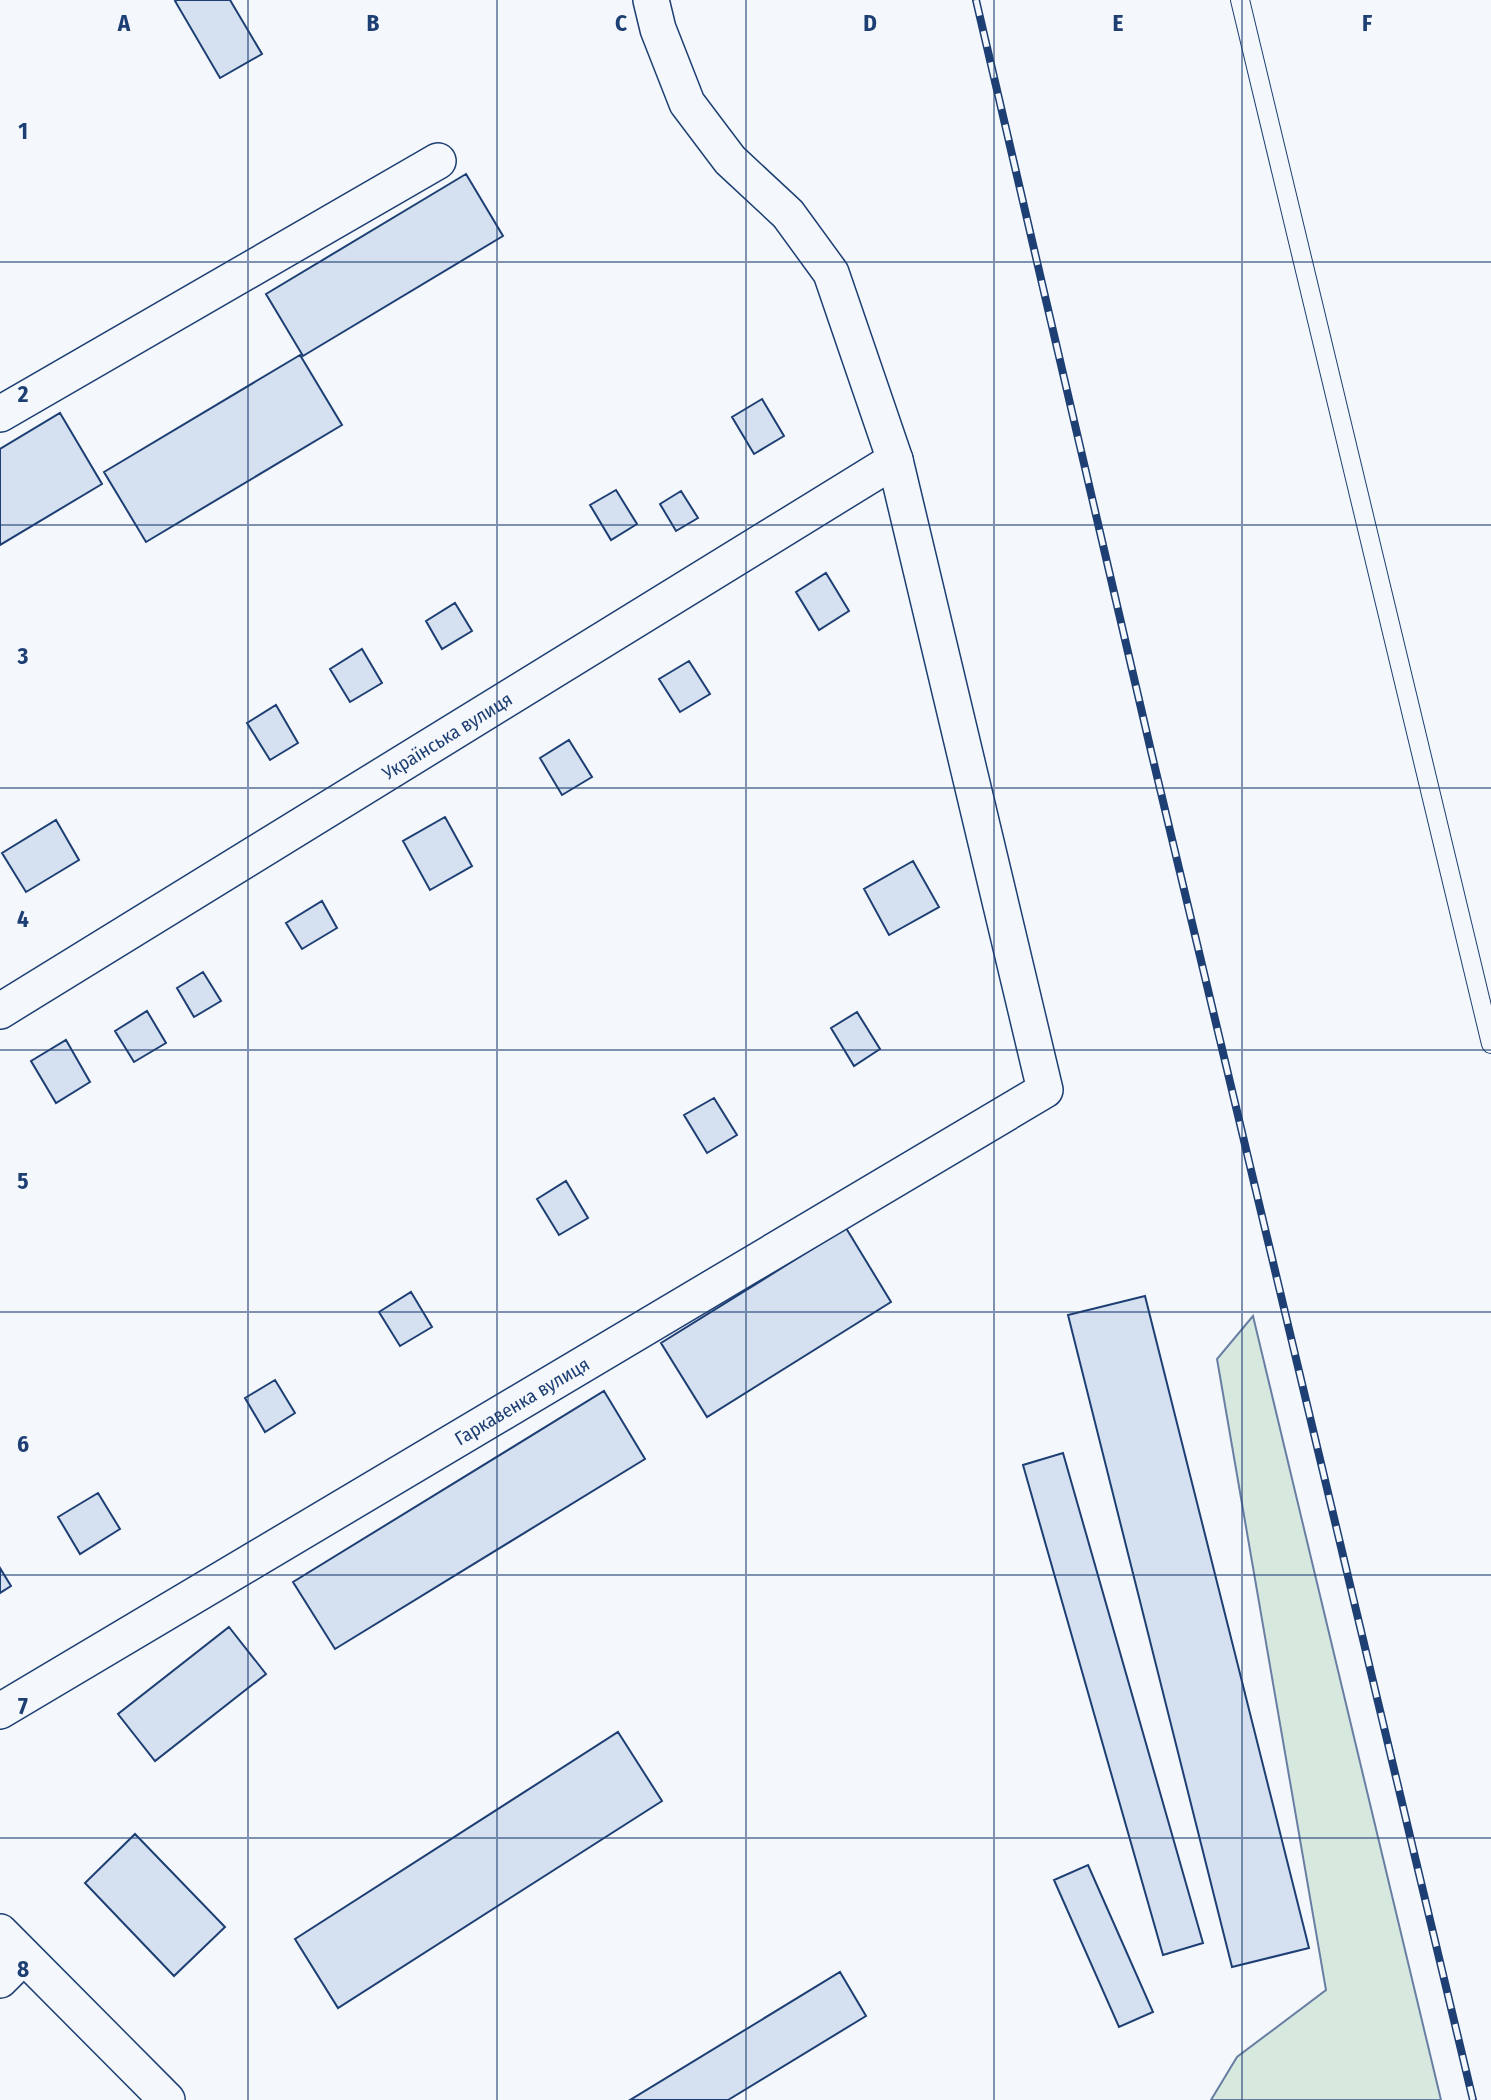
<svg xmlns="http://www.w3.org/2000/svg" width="1491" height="2100" font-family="'Fira Sans Condensed',sans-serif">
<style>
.green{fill:#d7e8df;stroke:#687fa3;stroke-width:2}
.building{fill:#d5e0f0;stroke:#1d3f73;stroke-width:2}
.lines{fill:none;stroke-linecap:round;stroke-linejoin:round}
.lane-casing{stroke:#1d3f73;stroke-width:20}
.street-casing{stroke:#1d3f73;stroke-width:38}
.lane{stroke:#f4f7fb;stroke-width:18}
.street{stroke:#f4f7fb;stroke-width:35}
.rail-casing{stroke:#1d3f73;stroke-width:8}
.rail{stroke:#f4f7fb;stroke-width:5;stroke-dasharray:16;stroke-linecap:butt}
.grid{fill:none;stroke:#1d3f73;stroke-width:2;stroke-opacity:0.55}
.labels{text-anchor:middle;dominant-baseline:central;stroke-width:5;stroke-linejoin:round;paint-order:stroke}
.street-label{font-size:19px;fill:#1d3f73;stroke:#f4f7fb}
.grid-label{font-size:23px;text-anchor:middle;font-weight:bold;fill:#1d3f73;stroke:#f4f7fb;stroke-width:5;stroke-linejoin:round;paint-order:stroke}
</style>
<rect width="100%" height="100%" fill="#f4f7fb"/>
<!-- green -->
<path class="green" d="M 1253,1316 L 1441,2100 L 1211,2100 L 1237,2057 L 1326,1990 L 1217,1359 Z"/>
<!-- building -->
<path class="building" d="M 177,0 L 230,0 L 262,54 L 220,78 L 175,1 Z
M 466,174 L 503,236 L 303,356 L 266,294 Z
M 300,355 L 342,425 L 146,542 L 104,472 Z
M 762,399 L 784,436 L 754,454 L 732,417 Z
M 60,413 L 102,484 L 0,545 L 0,449 Z
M 616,490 L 637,524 L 611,540 L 590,505 Z
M 681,491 L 698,518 L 676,531 L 660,504 Z
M 826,573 L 849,611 L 819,630 L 796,592 Z
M 455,603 L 472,631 L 442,649 L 426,621 Z
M 362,649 L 382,683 L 350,702 L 330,669 Z
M 689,661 L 710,694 L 680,712 L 659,679 Z
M 276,705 L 298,743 L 270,760 L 247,723 Z
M 569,740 L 592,777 L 562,795 L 540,758 Z
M 445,817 L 472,866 L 430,890 L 403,841 Z
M 56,820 L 79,860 L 26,892 L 2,853 Z
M 913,861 L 939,907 L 889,935 L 864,889 Z
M 322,901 L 337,928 L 302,949 L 286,923 Z
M 203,972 L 221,1001 L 194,1017 L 177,988 Z
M 147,1011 L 166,1043 L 134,1062 L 115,1031 Z
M 857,1012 L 880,1049 L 854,1066 L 831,1028 Z
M 66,1040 L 90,1082 L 56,1103 L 31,1061 Z
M 714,1098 L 737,1135 L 707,1153 L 684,1115 Z
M 566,1181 L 588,1218 L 559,1235 L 537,1199 Z
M 846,1228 L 891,1302 L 707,1417 L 661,1343 Z
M 411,1292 L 432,1327 L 400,1346 L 379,1312 Z
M 1145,1296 L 1309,1948 L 1232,1967 L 1068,1315 Z
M 275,1380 L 295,1413 L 265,1432 L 245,1398 Z
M 604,1391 L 645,1459 L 335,1649 L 293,1582 Z
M 1063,1453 L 1203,1943 L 1163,1955 L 1023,1465 Z
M 98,1493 L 120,1529 L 80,1554 L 58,1517 Z
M 0,1568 L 11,1586 L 0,1593 Z
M 229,1627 L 266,1674 L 155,1761 L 118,1714 Z
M 618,1732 L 662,1801 L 338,2008 L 295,1939 Z
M 135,1834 L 225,1927 L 174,1976 L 85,1883 Z
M 1088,1865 L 1153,2012 L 1119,2027 L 1054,1880 Z
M 840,1972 L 866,2016 L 728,2100 L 630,2100 Z"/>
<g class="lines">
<defs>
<path id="lane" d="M 1240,0 L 1491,1044"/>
<g id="street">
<path d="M 0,414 L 438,161"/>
<path id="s1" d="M 0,1011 L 895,460"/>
<path id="s2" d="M 0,1711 L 1045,1090 L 895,460 L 831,273 L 788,214 L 730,160 L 687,103 L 658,29 L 651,0"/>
<path d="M 0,1932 L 167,2100"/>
<path d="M 0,1980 L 23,1957"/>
</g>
</defs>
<!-- lane casing -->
<use href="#lane" class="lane-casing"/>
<!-- street casing -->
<use href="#street" class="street-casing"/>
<!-- lane -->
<use href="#lane" class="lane"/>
<!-- street -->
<use href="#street" class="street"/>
<defs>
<path id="rail" d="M 976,0 L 1151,751 L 1473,2100"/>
</defs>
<!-- rail casing -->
<use href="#rail" class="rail-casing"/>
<!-- rail -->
<use href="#rail" class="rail"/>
</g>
<!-- grid -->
<path class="grid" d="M 248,0 L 248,2100M 497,0 L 497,2100M 746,0 L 746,2100M 994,0 L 994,2100M 1242,0 L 1242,2100M 0,262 L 1491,262M 0,525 L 1491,525M 0,788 L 1491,788M 0,1050 L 1491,1050M 0,1312 L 1491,1312M 0,1575 L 1491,1575M 0,1838 L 1491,1838"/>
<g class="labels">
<!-- street labels -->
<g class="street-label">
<text stroke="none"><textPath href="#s1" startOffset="525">Українська вулиця</textPath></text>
<text stroke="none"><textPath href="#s2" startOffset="607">Гаркавенка вулиця</textPath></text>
</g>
</g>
<g class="grid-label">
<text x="124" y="31">A</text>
<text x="373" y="31">B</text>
<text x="621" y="31">C</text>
<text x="870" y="31">D</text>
<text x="1118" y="31">E</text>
<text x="1367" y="31">F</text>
<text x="23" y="139">1</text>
<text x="23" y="402">2</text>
<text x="23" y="664">3</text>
<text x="23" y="927">4</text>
<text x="23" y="1189">5</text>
<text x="23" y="1452">6</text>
<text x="23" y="1714">7</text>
<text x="23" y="1977">8</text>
</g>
</svg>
